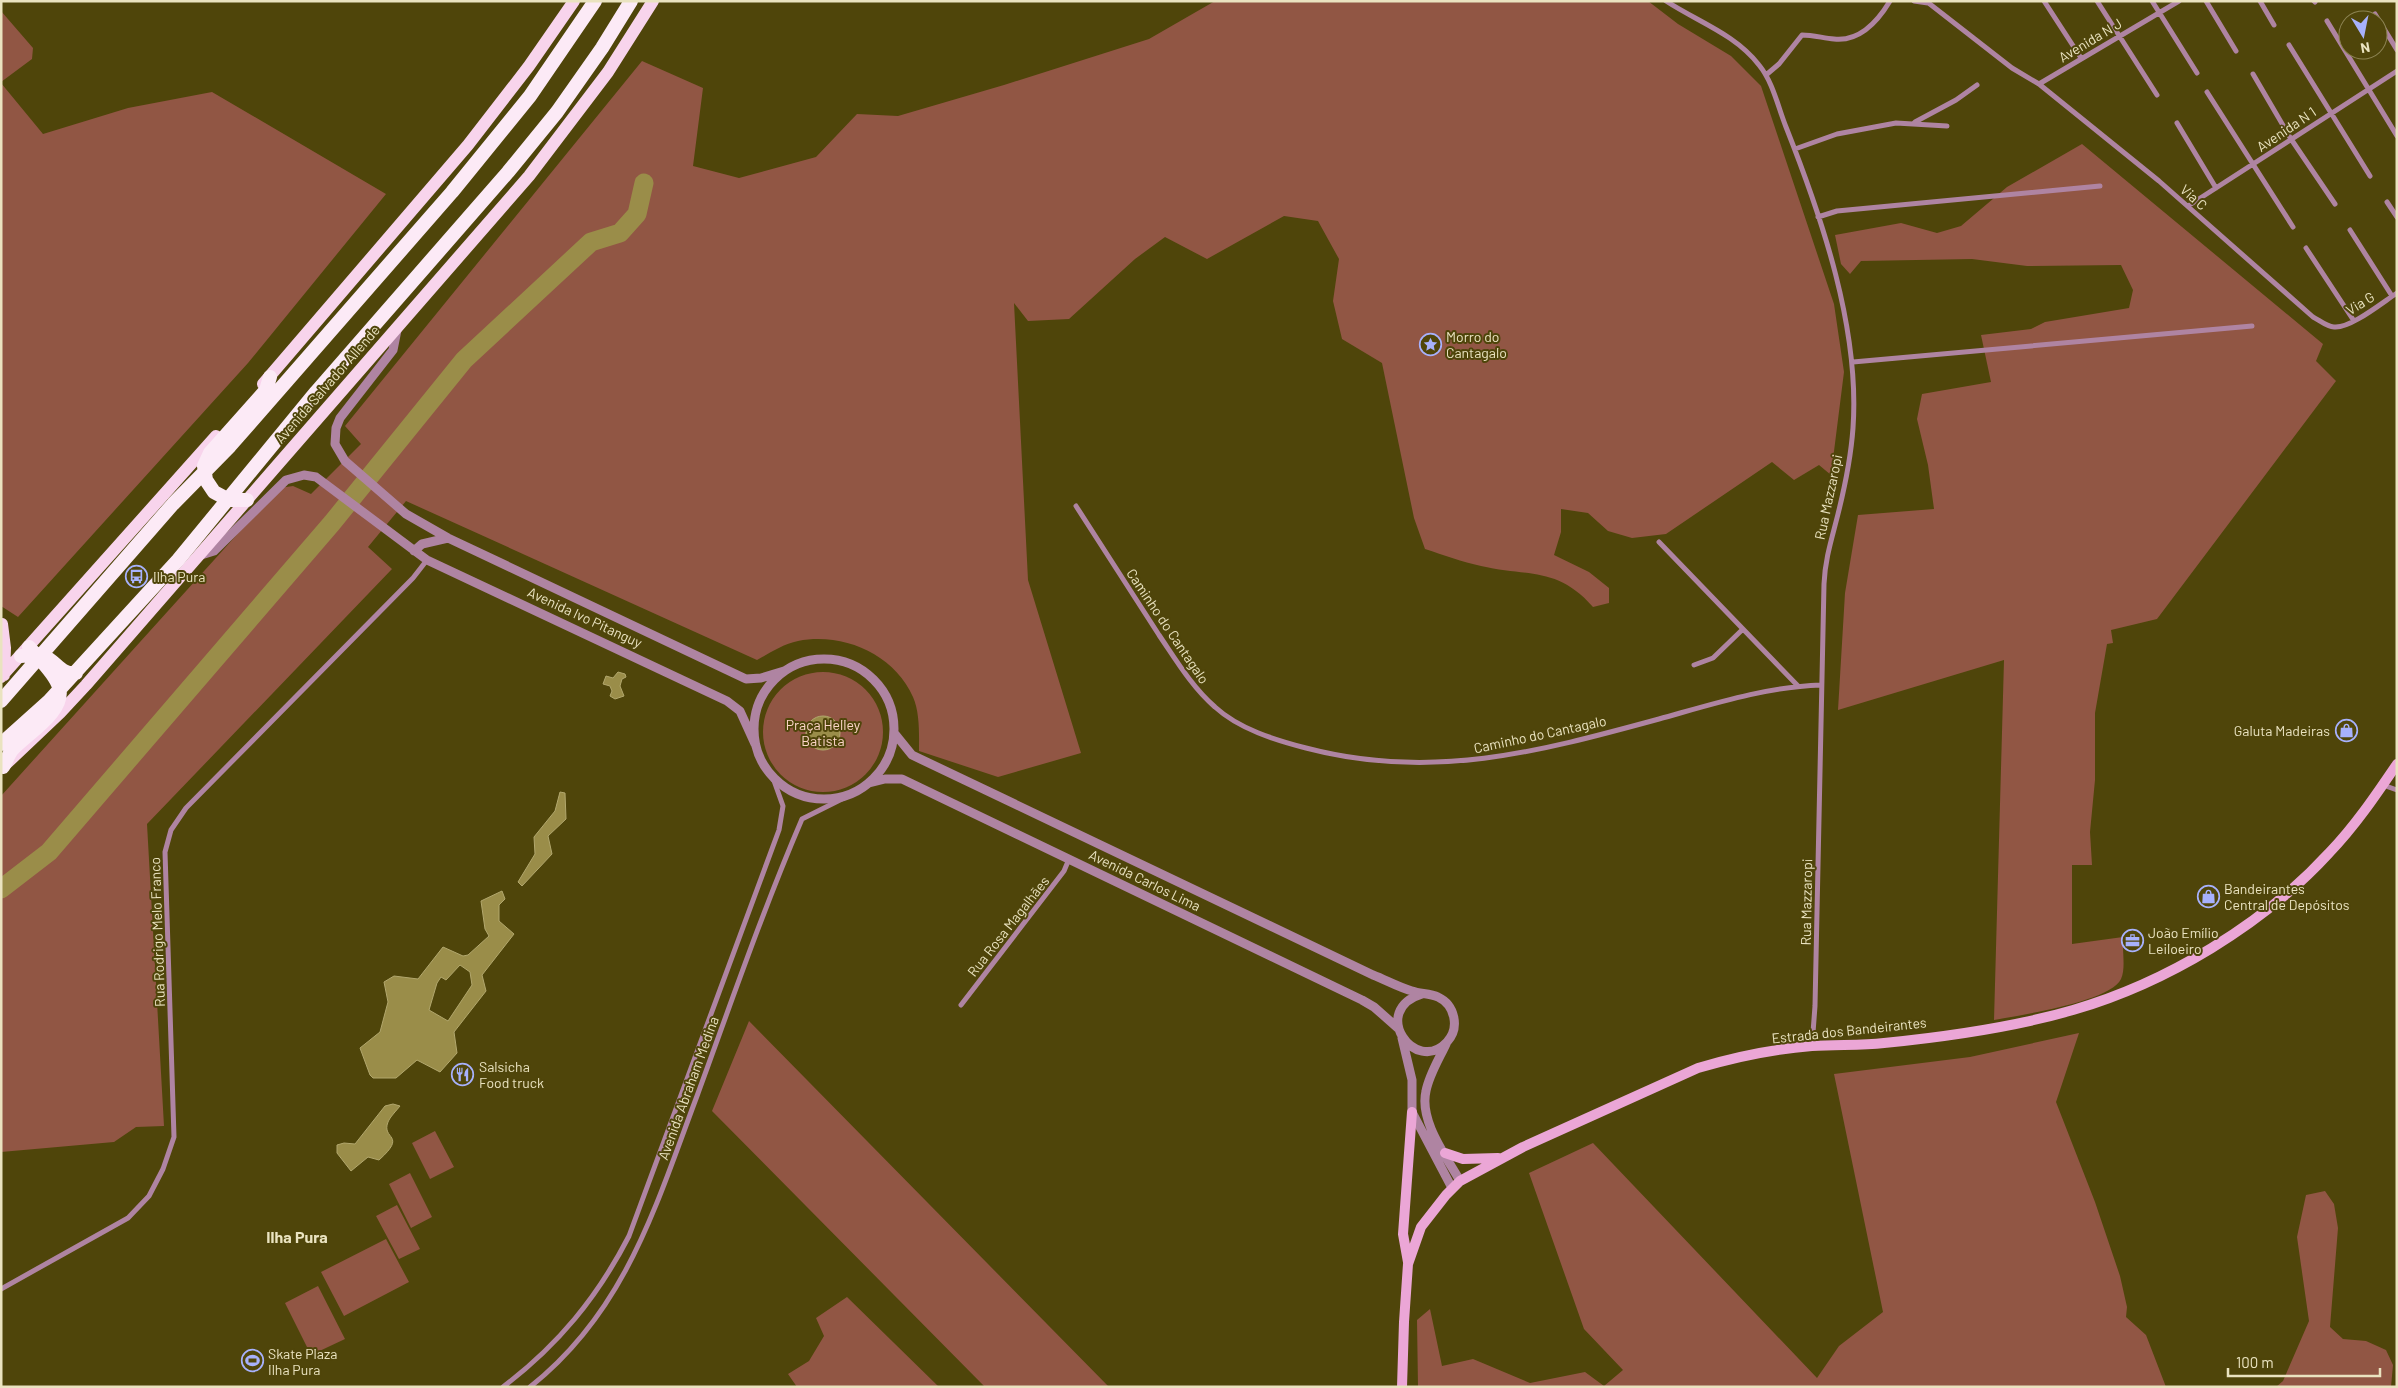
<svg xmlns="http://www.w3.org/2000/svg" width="2398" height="1388" font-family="Barlow,sans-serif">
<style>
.green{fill:#915644}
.water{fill:#9a8d49;stroke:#b2a76d;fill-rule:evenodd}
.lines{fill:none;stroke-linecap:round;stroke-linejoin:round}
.river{stroke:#9a8d49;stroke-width:19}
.minor{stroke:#af84a2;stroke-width:5}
.tertiary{stroke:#af84a2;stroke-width:9}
.secondary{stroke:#eba6d6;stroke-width:10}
.primary{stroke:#f8d4ec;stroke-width:12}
.trunk{stroke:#fceaf6;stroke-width:14}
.labels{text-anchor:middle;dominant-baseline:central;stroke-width:4;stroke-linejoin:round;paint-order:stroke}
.street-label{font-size:14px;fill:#eae3c0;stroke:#4f450a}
.poi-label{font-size:14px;fill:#eae3c0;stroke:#4f450a;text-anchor:start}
.park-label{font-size:14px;fill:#fcd5c8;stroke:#4f450a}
.quarter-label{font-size:16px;font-weight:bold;fill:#eae3c0;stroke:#4f450a}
</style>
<rect width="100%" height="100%" fill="#4f450a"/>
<!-- green -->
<path class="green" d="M 1215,1 L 1648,1 L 1678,24 L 1731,56 L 1761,86 L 1834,304 L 1844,372 L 1831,475 L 1819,465 L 1794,480 L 1772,462 L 1666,534 L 1632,538 L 1608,531 L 1588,513 L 1561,509 L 1561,532 L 1554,555 L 1589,572 L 1609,588 L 1609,603 L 1593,607 C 1557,566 1527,577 1481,566 C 1462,562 1444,555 1425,549 L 1414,518 L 1382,363 L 1342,339 L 1333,301 L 1339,259 L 1318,221 L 1284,216 L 1207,259 L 1165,237 L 1135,259 L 1069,319 L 1028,321 L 1014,303 L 1028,580 L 1081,753 L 998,777 L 919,751 C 919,734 920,713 913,697 C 894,654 843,632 798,641 C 783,644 770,653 757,660 L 406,501 L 368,547 L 392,569 L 147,824 L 164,1126 L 136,1127 L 114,1142 L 1,1152 L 1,796 L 279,488 L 293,486 L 311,494 L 361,444 L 345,426 L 642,61 L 703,88 L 693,166 L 739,178 L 816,157 L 857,114 L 898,116 L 1004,85 L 1149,39 Z
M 1,11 L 33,48 L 32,59 L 1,82 Z
M 1,83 L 43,134 L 128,108 L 212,92 L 386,194 L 248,363 L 18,617 L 1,606 Z
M 2082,144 L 2323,344 L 2316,361 L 2336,381 L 2157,619 L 2111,630 L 2113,643 L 2107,644 L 2095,713 L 2095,780 L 2090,832 L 2092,865 L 2072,865 L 2072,944 L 2123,937 C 2122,949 2126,969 2121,979 C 2110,1002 2020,1015 1994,1020 L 2004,660 L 1838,710 L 1845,593 L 1858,515 L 1934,509 L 1928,465 L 1917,419 L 1922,394 L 1991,382 L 1981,335 L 2031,329 L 2045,322 L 2129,308 L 2133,290 L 2121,265 L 2027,266 L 1972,259 L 1861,261 L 1850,274 L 1841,264 L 1835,235 L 1901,223 L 1937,233 L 1961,226 L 2007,187 Z
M763 732a60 60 0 1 1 120 0a60 60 0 1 1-120 0Z
M 749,1021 L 1109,1387 L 985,1387 L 712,1111 Z
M 2079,1033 L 2056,1102 L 2095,1202 L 2120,1276 L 2127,1307 L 2126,1317 L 2146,1335 L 2166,1387 L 1418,1387 L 1417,1320 L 1430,1309 L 1442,1366 L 1473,1359 L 1530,1383 L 1585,1372 L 1604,1386 L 1623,1370 L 1584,1329 L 1529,1173 L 1593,1143 L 1817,1378 L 1839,1346 L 1883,1312 L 1834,1074 L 1970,1057 Z
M 435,1131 L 454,1167 L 430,1179 L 412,1143 Z
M 410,1173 L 432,1217 L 411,1228 L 389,1184 Z
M 2325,1191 L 2334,1204 L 2338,1228 L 2330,1327 L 2343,1339 L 2366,1341 L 2386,1350 L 2393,1365 L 2391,1387 L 2276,1387 L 2283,1381 L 2309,1321 L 2297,1237 L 2306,1195 Z
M 397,1205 L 420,1249 L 399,1259 L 376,1216 Z
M 386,1239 L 409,1282 L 344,1316 L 321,1272 Z
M 318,1286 L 345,1339 L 311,1355 L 285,1303 Z
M 847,1297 L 939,1387 L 797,1387 L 788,1374 L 809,1361 L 824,1336 L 816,1318 Z"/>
<!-- water -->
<path class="water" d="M 618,672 L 625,674 L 626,677 L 622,679 L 620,686 L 624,696 L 615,699 L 610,696 L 612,691 L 610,686 L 603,684 L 606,676 L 613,678 Z
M806 733a17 17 0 1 1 34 0a17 17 0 1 1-34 0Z
M 560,792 L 565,793 L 566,819 L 548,836 L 552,854 L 522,886 L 518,882 L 535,854 L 534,837 L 555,811 Z
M 502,891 L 505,899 L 499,905 L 499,921 L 514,934 L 482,975 L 486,991 L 454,1032 L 457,1053 L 440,1072 L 417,1060 L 396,1078 L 373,1078 L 370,1075 L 360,1048 L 380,1032 L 388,1002 L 384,982 L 394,976 L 418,979 L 443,947 L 463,956 L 468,955 L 489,936 L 485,929 L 481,901 ZM 460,965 L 470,972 L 472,985 L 448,1021 L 429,1010 L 437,983 L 441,977 L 446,980 Z
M 393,1104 L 400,1106 C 396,1111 390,1117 388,1122 C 381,1140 408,1134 379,1160 L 368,1157 L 351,1171 L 337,1153 L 337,1145 L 344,1143 L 355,1144 L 385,1106 Z"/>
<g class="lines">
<!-- river -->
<path class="river" d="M 1,889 L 49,852 L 332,523 L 464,360 L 591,242 L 620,233 L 637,214 L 644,183"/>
<!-- minor -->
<path class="minor" d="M 1666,1 C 1698,22 1735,34 1759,65 C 1773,82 1778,107 1786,127 C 1822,218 1860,329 1853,428 C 1851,456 1845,486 1838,514 C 1832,538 1825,559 1824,584 L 1815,1006 L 1812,1046
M 1914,1 L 1928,3
M 1926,1 L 2012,68 L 2039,84 L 2159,181 L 2313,317 C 2319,320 2327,327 2334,327 C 2350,329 2383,302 2397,293
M 2044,1 L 2081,58
M 2097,1 L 2157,95
M 2152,1 L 2197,73
M 2206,1 L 2236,51
M 2260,1 L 2274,25
M 2314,1 L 2315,2
M 2375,14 L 2397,50
M 2327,21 L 2397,136
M 2289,45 L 2370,176
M 2253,74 L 2291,139 L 2335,204
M 1766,75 L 1779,64 L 1802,35 C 1813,35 1823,38 1834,39 C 1860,42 1878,21 1890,1
M 2039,84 L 2179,1
M 2207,92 L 2293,227
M 1915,122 L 1956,100 L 1977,85
M 2177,123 L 2216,188
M 1795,149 L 1837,134 L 1896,123 L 1947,126
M 2387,202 L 2397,217
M 2188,206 L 2397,71
M 1818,217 L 1837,211 L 2100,186
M 2350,230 L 2392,296
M 2306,248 L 2354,321
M 1853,362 L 2252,326
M 1076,506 C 1104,549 1131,592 1159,635 C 1176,660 1192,687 1215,707 C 1239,729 1275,740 1306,748 C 1431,781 1538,752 1659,719 C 1713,704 1765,687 1821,685
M 1659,542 L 1798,686
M 1694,665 L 1713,658 L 1743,629
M 2383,785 L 2397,790
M 961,1005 L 1064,871 L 1069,859
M 1,1289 L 128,1218 L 149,1196 L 163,1169 L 174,1137 L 165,852 L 171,830 L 186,808 L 413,578 L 427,560
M 503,1387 C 558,1345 597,1298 629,1236 L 779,830 L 783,806 L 773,778
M 530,1387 C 626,1311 656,1205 697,1096 C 731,1003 763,910 802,819 L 848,796"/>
<!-- tertiary -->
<path class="tertiary" d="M 397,330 L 393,350 L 340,418 L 336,428 L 335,444 L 345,461 L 406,514 L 448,538 L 746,679 L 761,678 L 784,671
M 414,551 L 422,544 L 448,538
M 198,556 L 214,551 L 286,480 L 304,475 L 316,477 L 427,560 L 727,701 L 740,711 L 755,744
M754 729a70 70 0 1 1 140 0a70 70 0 1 1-140 0Z
M 895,734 L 912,755 L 1373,975 C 1386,980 1398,987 1412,991 C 1420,994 1430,993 1438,997 C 1455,1005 1460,1028 1447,1042 C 1415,1076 1369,1010 1422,994
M 869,783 L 885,779 L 902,779 L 1362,1000 L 1374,1007 L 1399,1029
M 1402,1038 L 1412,1080 L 1412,1112 L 1452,1188
M 1446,1044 C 1439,1059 1429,1075 1426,1091 C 1419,1121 1446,1156 1460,1181"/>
<!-- secondary -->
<path class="secondary" d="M 1445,1153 L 1463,1159 L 1498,1158
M 1408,1262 L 1403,1234 L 1412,1112
M 1402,1387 L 1404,1322 L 1408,1264 L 1421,1227 L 1446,1195 L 1460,1181 L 1523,1147 L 1698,1068 C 1735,1057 1773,1049 1812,1046 C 1836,1044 1860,1046 1884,1043 C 1944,1037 2015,1027 2073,1010 C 2166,983 2263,925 2329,853 C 2355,826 2376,795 2397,764"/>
<!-- primary -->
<path class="primary" d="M 263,384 L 468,145 L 529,66 L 574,1
M 2,624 L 5,648 L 4,675
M 1,677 L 216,436
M 5,765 L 60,713 L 86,685 L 529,176 L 608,72 L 653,1"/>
<!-- trunk -->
<path class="trunk" d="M 247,500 L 229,500 L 214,492 L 206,480 L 204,466 L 210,453 L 266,390 L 270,377
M 21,656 C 31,656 40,653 49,659 C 58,665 63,675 76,673
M 1,701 L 173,504 L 230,446 L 452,192 L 530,96 L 595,1
M 1,744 L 49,701 L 178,560 L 316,392 L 508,172 L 557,112 L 602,48 L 631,1
M 3,767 C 6,762 8,755 12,750 C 26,734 66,712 59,687 C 55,673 38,658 29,647"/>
</g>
<!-- icons -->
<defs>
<symbol id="sight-ring" viewBox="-11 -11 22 22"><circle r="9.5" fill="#4f450a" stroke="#a7b1fc" stroke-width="1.5"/><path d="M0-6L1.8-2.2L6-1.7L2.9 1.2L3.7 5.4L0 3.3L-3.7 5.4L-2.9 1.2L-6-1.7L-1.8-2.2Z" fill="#a7b1fc"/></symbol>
<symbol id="bus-ring" viewBox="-11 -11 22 22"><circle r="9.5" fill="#4f450a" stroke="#a7b1fc" stroke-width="1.5"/><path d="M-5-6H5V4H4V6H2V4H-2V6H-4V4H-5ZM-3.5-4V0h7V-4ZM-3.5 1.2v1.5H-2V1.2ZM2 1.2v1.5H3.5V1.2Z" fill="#a7b1fc"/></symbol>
<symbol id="shop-ring" viewBox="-11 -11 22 22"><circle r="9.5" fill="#4f450a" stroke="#a7b1fc" stroke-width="1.5"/><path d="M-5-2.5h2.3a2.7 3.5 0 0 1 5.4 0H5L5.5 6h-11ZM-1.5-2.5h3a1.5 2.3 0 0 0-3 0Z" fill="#a7b1fc"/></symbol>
<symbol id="office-ring" viewBox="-11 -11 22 22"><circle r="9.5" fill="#4f450a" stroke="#a7b1fc" stroke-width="1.5"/><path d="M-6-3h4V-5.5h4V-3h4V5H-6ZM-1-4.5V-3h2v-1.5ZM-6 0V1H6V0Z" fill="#a7b1fc"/></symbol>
<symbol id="restaurant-ring" viewBox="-11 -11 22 22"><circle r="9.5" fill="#4f450a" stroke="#a7b1fc" stroke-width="1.5"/><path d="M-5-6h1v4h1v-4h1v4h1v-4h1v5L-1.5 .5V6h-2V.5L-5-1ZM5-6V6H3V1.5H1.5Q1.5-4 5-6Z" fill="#a7b1fc"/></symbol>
<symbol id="stadium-ring" viewBox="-11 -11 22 22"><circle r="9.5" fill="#4f450a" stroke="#a7b1fc" stroke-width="1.5"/><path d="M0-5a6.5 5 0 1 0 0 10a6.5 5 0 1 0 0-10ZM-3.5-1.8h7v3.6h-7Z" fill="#a7b1fc"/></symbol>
</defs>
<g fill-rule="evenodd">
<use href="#sight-ring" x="1418" y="332" width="25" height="25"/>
<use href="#bus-ring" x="124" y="564" width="25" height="25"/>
<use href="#shop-ring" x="2334" y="718" width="25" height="25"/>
<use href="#shop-ring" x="2196" y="884" width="25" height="25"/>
<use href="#office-ring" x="2120" y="928" width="25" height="25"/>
<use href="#restaurant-ring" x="450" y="1062" width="25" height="25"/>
<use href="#stadium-ring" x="240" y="1348" width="25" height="25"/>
</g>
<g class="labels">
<!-- street labels -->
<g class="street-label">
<text transform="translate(2090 40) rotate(-31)">Avenida N J</text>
<text transform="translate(2286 129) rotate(-34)">Avenida N 1</text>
<text transform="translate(2194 197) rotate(42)">Via C</text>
<text transform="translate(2360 303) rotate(-32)">Via G</text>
<text transform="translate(327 384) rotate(-49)">Avenida Salvador Allende</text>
<text transform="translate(1828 497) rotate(-78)">Rua Mazzaropi</text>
<text transform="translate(585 617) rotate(25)">Avenida Ivo Pitanguy</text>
<text transform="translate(1168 626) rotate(56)">Caminho do Cantagalo</text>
<text transform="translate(1540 734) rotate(-12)">Caminho do Cantagalo</text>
<text transform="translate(1145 880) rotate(26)">Avenida Carlos Lima</text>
<text transform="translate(1806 902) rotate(-89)">Rua Mazzaropi</text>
<text transform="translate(1008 926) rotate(-52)">Rua Rosa Magalhães</text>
<text transform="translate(157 932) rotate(-92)">Rua Rodrigo Melo Franco</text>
<text transform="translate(1849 1030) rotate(-6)">Estrada dos Bandeirantes</text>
<text transform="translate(688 1088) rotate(-70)">Avenida Abraham Medina</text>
</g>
<!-- poi labels -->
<g class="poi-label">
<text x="1446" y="336">Morro do<tspan x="1446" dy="16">Cantagalo</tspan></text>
<text x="153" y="576">Ilha Pura</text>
<text x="2330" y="730" text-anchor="end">Galuta Madeiras</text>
<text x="2224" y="888">Bandeirantes<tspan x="2224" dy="16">Central de Depósitos</tspan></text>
<text x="2148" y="932">João Emílio<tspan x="2148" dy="16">Leiloeiro</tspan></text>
<text x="479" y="1066">Salsicha<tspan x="479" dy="16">Food truck</tspan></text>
<text x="268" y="1353">Skate Plaza<tspan x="268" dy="16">Ilha Pura</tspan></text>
</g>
<!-- park labels -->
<g class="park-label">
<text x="823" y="724">Praça Helley<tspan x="823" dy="16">Batista</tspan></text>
</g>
<!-- quarter labels -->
<g class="quarter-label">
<text x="297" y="1236">Ilha Pura</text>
</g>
</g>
<!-- border -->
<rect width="2398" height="1388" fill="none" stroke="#eae3c0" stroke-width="5"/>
<!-- north arrow -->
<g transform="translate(2363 35) rotate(170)"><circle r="24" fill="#4f450a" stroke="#8d8453"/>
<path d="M0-4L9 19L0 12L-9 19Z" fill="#a7b1fc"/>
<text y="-8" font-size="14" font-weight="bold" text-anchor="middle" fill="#eae3c0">N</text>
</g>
<!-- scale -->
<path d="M2228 1368v8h152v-8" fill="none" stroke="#eae3c0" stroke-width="2.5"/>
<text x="2236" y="1368" font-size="15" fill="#eae3c0" stroke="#4f450a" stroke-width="4" paint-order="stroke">100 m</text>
</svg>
